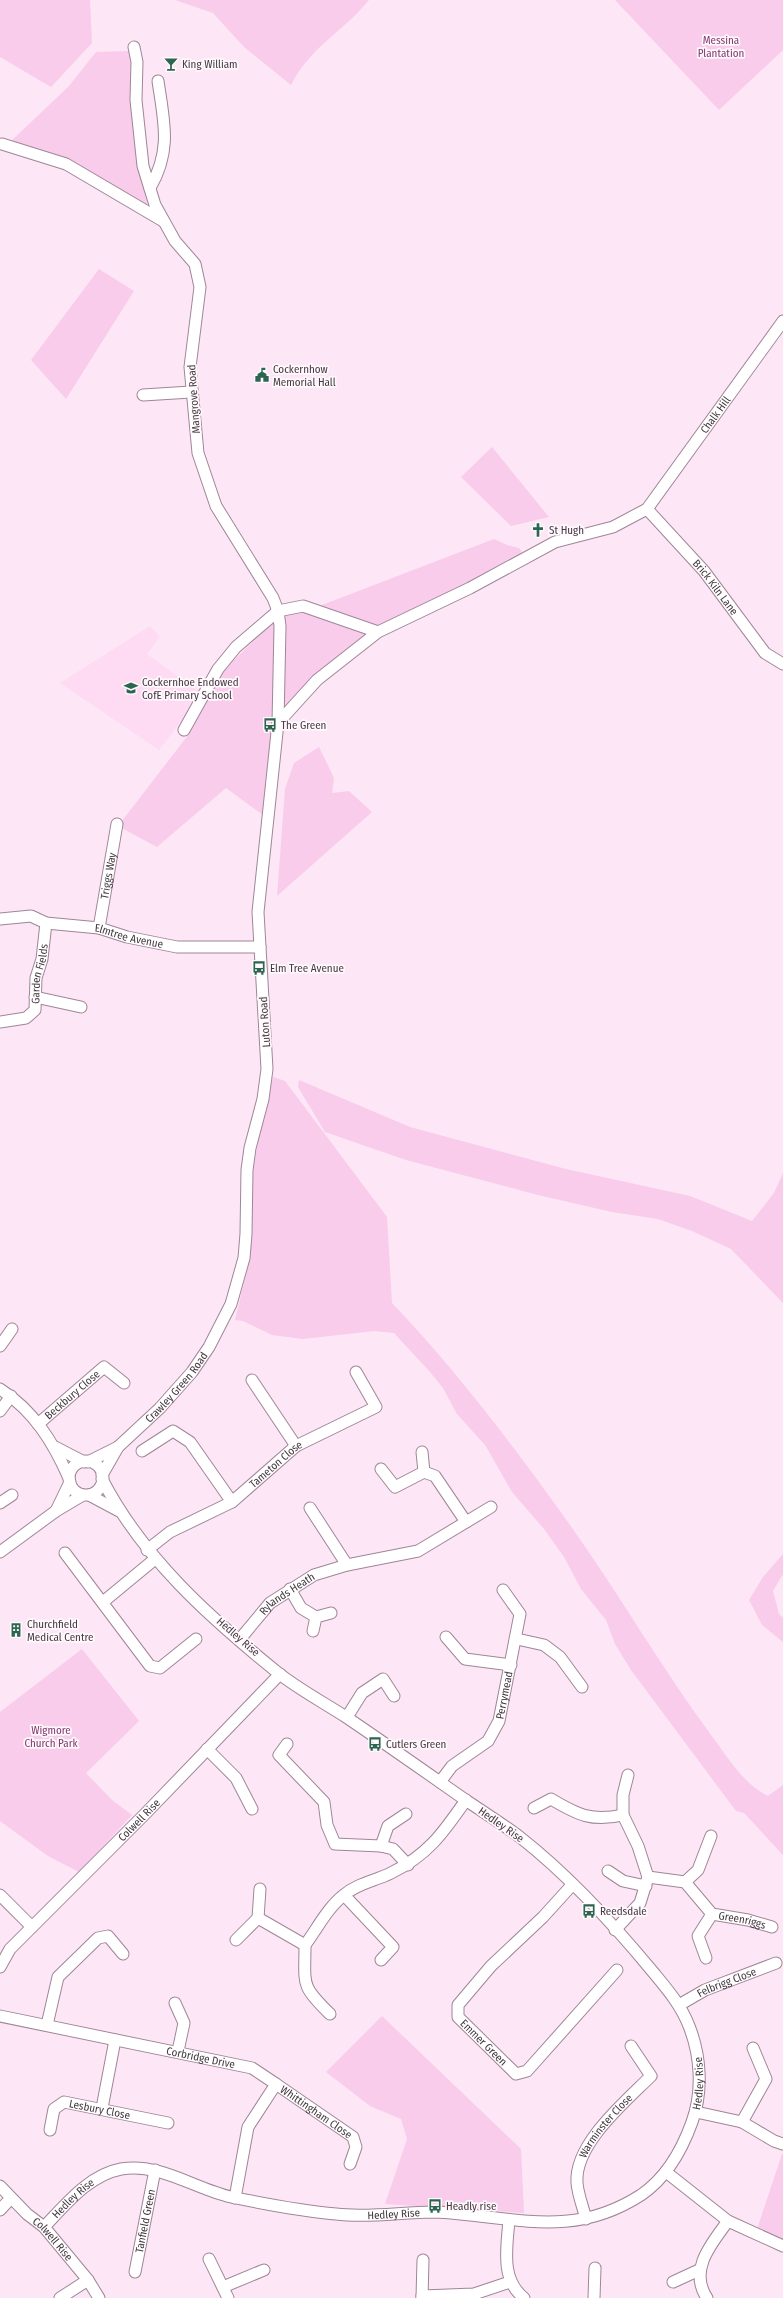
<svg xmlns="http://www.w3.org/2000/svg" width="783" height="2298" font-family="'Fira Sans Condensed',sans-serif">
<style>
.built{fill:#fedbf3}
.green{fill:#f8ccea}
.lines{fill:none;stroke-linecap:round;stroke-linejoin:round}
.minor-casing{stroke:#9f8697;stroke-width:13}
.minor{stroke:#fff;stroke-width:11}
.labels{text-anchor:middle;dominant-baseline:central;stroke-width:3.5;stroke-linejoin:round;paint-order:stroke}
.park-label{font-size:11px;fill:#80386e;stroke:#fff9fd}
.poi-label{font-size:11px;fill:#443940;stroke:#fff9fd;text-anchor:start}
.street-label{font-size:11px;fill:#443940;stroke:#fff9fd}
</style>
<rect width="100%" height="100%" fill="#fde6f5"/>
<!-- built -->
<path class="built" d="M 150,626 L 160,636 L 147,654 L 202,694 L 159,750 L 60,683 Z"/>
<!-- green -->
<path class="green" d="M 0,0 L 90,0 L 92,43 L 51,87 L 0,57 Z
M 175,0 L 369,0 C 343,32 310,47 291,85 L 244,47 L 213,13 Z
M 615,0 L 783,0 L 783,50 L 719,110 Z
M 131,51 L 138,159 L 148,209 L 67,160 L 9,143 L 69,86 L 96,52 Z
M 99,269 L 134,291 L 66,399 L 31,360 Z
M 492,447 L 549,517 L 511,526 L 461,477 Z
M 494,539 L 507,545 L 519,548 L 522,552 L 514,560 L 389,623 L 288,703 L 271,734 L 263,815 L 226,788 L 157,847 L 118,826 L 189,734 L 223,670 L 275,621 L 286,615 L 309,610 Z
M 319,747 L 334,778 L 332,793 L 349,791 L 372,812 L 277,896 L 285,789 L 294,763 Z
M 273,1077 L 285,1081 L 387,1217 L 392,1303 C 458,1372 515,1448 570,1525 C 619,1594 661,1667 711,1735 C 727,1756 743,1784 768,1796 L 783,1785 L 783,1855 L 744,1813 L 736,1811 L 631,1670 L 615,1644 L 606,1620 L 581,1589 L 564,1557 L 544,1529 L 512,1492 L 485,1445 L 457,1414 L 443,1388 L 430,1372 L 394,1333 L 374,1331 L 303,1339 L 272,1335 L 243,1321 L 235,1320 L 247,1270 L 251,1233 L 252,1177 L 260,1131 Z
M 299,1080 L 410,1127 L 566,1169 L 690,1196 L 752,1221 L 774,1193 L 783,1173 L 783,1303 L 731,1249 L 692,1231 L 658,1219 L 612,1212 L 538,1195 L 406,1160 L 325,1132 L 298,1087 Z
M 783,1554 L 783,1574 L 773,1591 L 779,1614 L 783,1618 L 783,1642 L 762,1625 L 749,1600 L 763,1577 Z
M 82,1649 L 139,1721 L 86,1773 L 112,1800 L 132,1815 L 79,1872 L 48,1856 L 0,1821 L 0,1712 Z
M 382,2016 L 521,2149 L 524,2213 L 385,2204 L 407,2139 L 401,2119 L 370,2106 L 326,2072 Z
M 782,2154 L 783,2154 L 783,2241 L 757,2229 Z"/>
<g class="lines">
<defs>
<g id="minor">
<path d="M 2,144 L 66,164 L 163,221"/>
<path d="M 150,188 C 172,150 164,122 158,81"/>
<path d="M 143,395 L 191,392"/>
<path id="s1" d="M 647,509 L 704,571 L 765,653 L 783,664"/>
<path id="s2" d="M 278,723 L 317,680 L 378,632 L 470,588 L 555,542 L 613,527 L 647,509 L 783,321"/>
<path d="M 184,730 L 218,669 L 236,647 L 278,611 L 303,606 L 378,632"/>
<path id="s3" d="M 0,919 L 31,916 L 46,923 L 99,928 L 127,937 L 177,947 L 260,947"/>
<path id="s4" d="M 99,928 L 117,824"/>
<path d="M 35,997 L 81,1007"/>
<path id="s5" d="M 0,1022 L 26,1018 L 35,1010 L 36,978 L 42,959 L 46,923"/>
<path d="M 0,1346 L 12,1329"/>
<path d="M 252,1380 L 296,1446"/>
<path d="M 0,1389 C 34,1411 53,1442 69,1478"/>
<path d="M 0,1411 L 11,1396"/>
<path id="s6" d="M 38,1424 L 104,1367 L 124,1383"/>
<path d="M 55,1447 L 84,1462"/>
<path d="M 142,1451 L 173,1431 L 190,1442 L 232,1502"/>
<path d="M 422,1452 L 424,1472"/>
<circle cx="86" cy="1478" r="17"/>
<path d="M 88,1462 L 118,1447"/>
<path d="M 381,1469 L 395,1487 L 424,1472 L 435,1476 L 466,1522"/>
<path id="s7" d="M 102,1475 L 118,1447 L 160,1408 L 192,1372 L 209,1347 L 231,1304 L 244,1258 L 246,1234 L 247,1170 L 250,1148 L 263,1099 L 267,1069 L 258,912 L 278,723 L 280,626 L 278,611 L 273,598 L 216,506 L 198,453 L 190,367 L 200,287 L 195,264 L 175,241 L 155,205 L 143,166 L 136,100 L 137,62 L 134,47"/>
<path d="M 89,1495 L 119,1511"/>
<path d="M 0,1503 L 12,1495"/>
<path d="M 310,1508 L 347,1565"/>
<path d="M 56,1511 L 70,1482"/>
<path id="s8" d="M 147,1550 L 170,1532 L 232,1502 L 296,1446 L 376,1407 L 356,1372"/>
<path d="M 0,1552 L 56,1511 L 83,1495"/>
<path d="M 65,1553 L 150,1666 L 160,1668 L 196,1639"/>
<path d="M 290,1589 L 301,1608 L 316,1617 L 313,1631"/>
<path d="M 103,1602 L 155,1559"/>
<path d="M 316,1617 L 331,1613"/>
<path d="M 446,1637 L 465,1659 L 511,1665"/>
<path id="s9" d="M 240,1639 L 270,1603 L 314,1575 L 347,1565 L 418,1551 L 491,1507"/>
<path d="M 517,1639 L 544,1645 L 560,1657 L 582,1687"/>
<path d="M 347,1717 L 362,1693 L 383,1679 L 394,1696"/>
<path d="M 287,1744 L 279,1755 L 324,1802 L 327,1825 L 335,1844 L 381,1846 L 393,1849 L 408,1865"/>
<path d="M 207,1749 L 236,1778 L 252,1809"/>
<path id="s10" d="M 440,1782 L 452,1766 L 488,1741 L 499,1721 L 520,1614 L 503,1590"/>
<path d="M 534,1808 L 551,1799 C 578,1815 592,1822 623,1815"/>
<path d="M 381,1846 L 388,1826 L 406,1814"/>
<path d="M 608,1871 L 623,1881 L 646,1886"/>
<path id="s11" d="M 648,1877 L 685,1882 L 712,1914 L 748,1920 L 772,1927"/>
<path d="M 685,1882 L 698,1870 L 711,1836"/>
<path id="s12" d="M 572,1885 L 543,1917 L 491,1966 L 458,2005 L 458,2017 L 516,2074 L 527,2071 L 617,1970"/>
<path d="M 0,1895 L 32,1927"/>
<path d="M 344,1895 L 393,1947 L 381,1960"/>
<path d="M 258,1918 L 260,1889"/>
<path d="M 615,1930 L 640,1903 L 648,1877 L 638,1846 L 623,1815 L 623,1795 L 628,1775"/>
<path d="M 236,1940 L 258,1918 L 305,1945"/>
<path d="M 305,1945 C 317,1929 328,1907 344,1895 C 358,1883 375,1881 391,1873 C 428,1855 443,1833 466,1800"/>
<path d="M 305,1945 C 305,1985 300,1985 330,2014"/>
<path d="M 706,1958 L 698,1936 L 712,1914"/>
<path id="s13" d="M 0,1967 L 10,1949 L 145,1814 L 280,1674"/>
<path d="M 175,2003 L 184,2023 L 178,2051"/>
<path id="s14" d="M 679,2005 L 705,1990 L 776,1963"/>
<path id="s15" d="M 0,2016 L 252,2068 L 276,2084 L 248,2127 L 235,2198"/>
<path d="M 47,2025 L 58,1977 L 98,1938 L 108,1936 L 123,1954"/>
<path id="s16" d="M 276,2084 L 353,2137 L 356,2147 L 350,2164"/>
<path d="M 102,2108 L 115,2040"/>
<path d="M 696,2112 L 742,2122 L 774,2141 L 783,2144"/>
<path d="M 742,2122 L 766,2079 L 753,2048"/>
<path id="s17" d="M 50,2130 L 54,2109 L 64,2102 L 168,2123"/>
<path d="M 666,2172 L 728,2221 C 712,2243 688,2270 707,2298"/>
<path id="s18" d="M 0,2186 L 27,2214 L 44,2227 L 88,2280 L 99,2298"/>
<path d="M 0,2210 L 11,2198"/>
<path id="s19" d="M 586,2219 C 583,2207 578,2195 577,2183 C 574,2144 626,2101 651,2076 L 631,2046"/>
<path d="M 509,2220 C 507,2247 500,2279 524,2298"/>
<path d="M 728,2221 L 783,2246"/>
<path id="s20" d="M 44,2227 C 66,2204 89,2175 121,2169 C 159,2162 195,2189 231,2197 C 265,2204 301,2211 336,2214 C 368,2218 402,2212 434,2212 C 511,2215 570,2241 641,2195 C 666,2178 682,2150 692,2122 C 703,2092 701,2056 689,2026 C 681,2005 667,1989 653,1972 C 615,1926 568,1875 521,1838 C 504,1825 485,1813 467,1801 C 427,1773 386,1744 346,1717 C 323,1702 298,1689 277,1672 C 209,1617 143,1558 102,1479"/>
<path d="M 209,2259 L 228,2298"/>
<path id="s21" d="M 135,2272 L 155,2170"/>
<path d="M 673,2282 L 699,2270"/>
<path d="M 223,2287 L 264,2270"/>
<path d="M 422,2296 L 474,2294 L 510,2282"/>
<path d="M 60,2298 L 88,2280"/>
<path d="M 422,2298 L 423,2260"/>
<path d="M 594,2298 L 595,2268"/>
</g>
</defs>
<!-- minor casing -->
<use href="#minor" class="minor-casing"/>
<!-- minor -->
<use href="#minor" class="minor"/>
</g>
<!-- icons -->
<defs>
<symbol id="bar-bare" viewBox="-9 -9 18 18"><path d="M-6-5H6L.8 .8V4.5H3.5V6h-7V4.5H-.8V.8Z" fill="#2c6650" stroke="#fff9fd" stroke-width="2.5" paint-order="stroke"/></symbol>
<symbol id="civic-bare" viewBox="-9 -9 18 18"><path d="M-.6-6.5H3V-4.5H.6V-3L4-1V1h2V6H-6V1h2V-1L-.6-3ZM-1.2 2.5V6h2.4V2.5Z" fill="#2c6650" stroke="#fff9fd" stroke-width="2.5" paint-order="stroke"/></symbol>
<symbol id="church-bare" viewBox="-9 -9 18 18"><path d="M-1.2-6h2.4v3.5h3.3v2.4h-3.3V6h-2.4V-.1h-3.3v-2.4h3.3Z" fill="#2c6650" stroke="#fff9fd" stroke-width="2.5" paint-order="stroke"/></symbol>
<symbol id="school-bare" viewBox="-9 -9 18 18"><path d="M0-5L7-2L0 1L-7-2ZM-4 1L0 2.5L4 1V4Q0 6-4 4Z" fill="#2c6650" stroke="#fff9fd" stroke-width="2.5" paint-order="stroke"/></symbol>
<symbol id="bus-bare" viewBox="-9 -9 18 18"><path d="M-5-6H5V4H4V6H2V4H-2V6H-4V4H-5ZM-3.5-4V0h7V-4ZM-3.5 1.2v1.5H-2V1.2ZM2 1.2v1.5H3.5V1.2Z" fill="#2c6650" stroke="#fff9fd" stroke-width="2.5" paint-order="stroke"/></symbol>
<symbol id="building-bare" viewBox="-9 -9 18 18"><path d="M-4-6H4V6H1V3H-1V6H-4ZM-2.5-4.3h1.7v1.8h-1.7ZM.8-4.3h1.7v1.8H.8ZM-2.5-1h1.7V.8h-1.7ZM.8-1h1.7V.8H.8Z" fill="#2c6650" stroke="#fff9fd" stroke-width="2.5" paint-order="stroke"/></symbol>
</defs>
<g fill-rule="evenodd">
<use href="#bar-bare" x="161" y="54" width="20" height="20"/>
<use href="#civic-bare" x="252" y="365" width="20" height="20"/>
<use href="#church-bare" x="528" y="520" width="20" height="20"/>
<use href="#school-bare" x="121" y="678" width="20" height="20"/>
<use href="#bus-bare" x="260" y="715" width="20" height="20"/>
<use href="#bus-bare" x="249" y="958" width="20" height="20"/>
<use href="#building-bare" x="6" y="1620" width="20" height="20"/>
<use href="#bus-bare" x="365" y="1734" width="20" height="20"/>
<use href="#bus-bare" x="579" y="1901" width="20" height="20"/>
<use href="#bus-bare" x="425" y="2196" width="20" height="20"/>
</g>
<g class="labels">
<!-- park labels -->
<g class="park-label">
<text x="721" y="40">Messina<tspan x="721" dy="13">Plantation</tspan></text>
<text x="51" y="1730">Wigmore<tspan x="51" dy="13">Church Park</tspan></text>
</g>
<!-- poi labels -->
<g class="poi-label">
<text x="182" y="64">King William</text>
<text x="273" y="369">Cockernhow<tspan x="273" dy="13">Memorial Hall</tspan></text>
<text x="549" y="530">St Hugh</text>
<text x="142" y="682">Cockernhoe Endowed<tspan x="142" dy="13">CofE Primary School</tspan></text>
<text x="281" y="725">The Green</text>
<text x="270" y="968">Elm Tree Avenue</text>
<text x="27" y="1624">Churchfield<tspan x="27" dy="13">Medical Centre</tspan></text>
<text x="386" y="1744">Cutlers Green</text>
<text x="600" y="1911">Reedsdale</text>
<text x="446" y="2206">Headly rise</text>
</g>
<!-- street labels -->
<g class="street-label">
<text transform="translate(194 399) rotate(-94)">Mangrove Road</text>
<text stroke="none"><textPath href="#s2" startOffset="549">Chalk Hill</textPath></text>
<text stroke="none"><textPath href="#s1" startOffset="104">Brick Kiln Lane</textPath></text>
<text stroke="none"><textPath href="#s4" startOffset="53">Triggs Way</textPath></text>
<text stroke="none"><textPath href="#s3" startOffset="132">Elmtree Avenue</textPath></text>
<text stroke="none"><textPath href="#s5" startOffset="75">Garden Fields</textPath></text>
<text transform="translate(265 1022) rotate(-94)">Luton Road</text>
<text stroke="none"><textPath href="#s7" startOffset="116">Crawley Green Road</textPath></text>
<text stroke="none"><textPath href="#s6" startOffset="45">Beckbury Close</textPath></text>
<text stroke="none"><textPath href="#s8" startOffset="156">Tameton Close</textPath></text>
<text stroke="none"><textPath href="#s9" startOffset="66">Rylands Heath</textPath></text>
<text transform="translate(238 1637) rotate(41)">Hedley Rise</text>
<text stroke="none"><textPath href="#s10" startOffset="113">Perrymead</textPath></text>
<text stroke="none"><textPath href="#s13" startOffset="203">Colwell Rise</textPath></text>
<text transform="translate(501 1825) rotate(35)">Hedley Rise</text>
<text stroke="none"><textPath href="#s11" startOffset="110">Greenriggs</textPath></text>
<text stroke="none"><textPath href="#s14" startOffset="53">Felbrigg Close</textPath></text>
<text stroke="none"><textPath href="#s12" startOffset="214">Emmer Green</textPath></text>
<text stroke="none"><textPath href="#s15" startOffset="205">Corbridge Drive</textPath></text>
<text stroke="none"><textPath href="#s20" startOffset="760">Hedley Rise</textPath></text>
<text stroke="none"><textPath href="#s17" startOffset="70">Lesbury Close</textPath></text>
<text stroke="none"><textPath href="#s16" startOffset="49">Whittingham Close</textPath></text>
<text stroke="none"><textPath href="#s19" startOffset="103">Warminster Close</textPath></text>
<text stroke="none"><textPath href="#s20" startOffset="41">Hedley Rise</textPath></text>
<text stroke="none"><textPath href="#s20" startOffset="377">Hedley Rise</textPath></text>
<text stroke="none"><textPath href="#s21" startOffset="52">Tanfield Green</textPath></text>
<text stroke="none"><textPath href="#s18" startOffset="75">Colwell Rise</textPath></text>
</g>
</g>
</svg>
